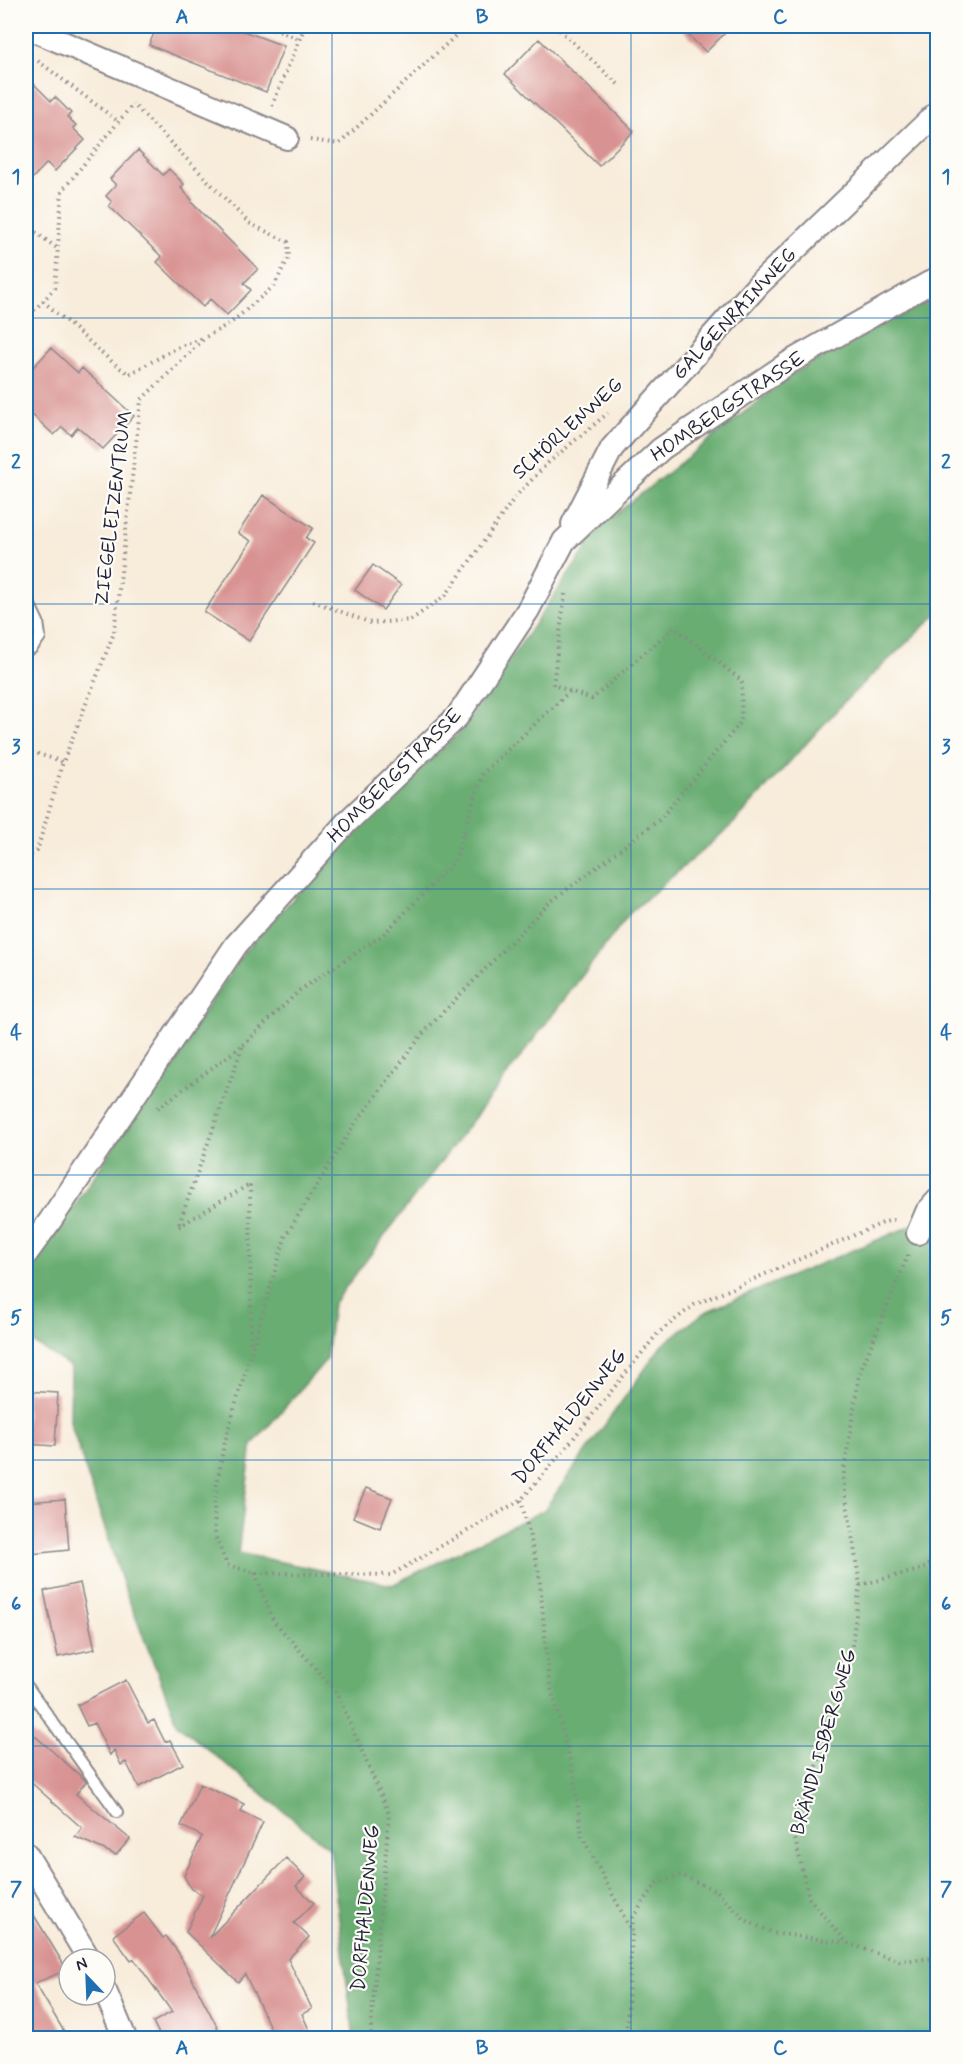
<svg xmlns="http://www.w3.org/2000/svg" width="963" height="2064" font-family="Mynerve,sans-serif">
<style>
.forest{fill:#69ad72;stroke:#466856;stroke-width:1.5}
.building{fill:#d89291}
.lines{fill:none;stroke-linecap:round;stroke-linejoin:round}
.lane-casing{stroke:#8d878a;stroke-width:14}
.street-casing{stroke:#8d878a;stroke-width:26}
.path{stroke:#8d878a;stroke-width:4;stroke-dasharray:1.5 4.5;stroke-linecap:butt}
.lane{stroke:#fff;stroke-width:10}
.street{stroke:#fff;stroke-width:22}
.grid{fill:none;stroke:#1f6fb2;stroke-width:1.5;stroke-opacity:0.55}
.labels{text-anchor:middle;dominant-baseline:central;stroke-width:4.5;stroke-linejoin:round;paint-order:stroke}
.street-label{font-size:20px;fill:#22223b;stroke:#fdfcf7}
.neatline{fill:none;stroke:#1f6fb2;stroke-width:2}
.grid-label{font-size:20px;text-anchor:middle;font-weight:bold;fill:#1f6fb2}
</style>
<rect width="100%" height="100%" fill="#fdfcf7"/>
<filter id="ink" filterUnits="userSpaceOnUse"><feTurbulence type="fractalNoise" baseFrequency=".0167" numOctaves="2"/><feDisplacementMap in="SourceGraphic" scale="12" xChannelSelector="R" yChannelSelector="G"/><feConvolveMatrix kernelMatrix="1 2 1 2 8 2 1 2 1" color-interpolation-filters="sRGB"/></filter>
<filter id="wash" filterUnits="userSpaceOnUse"><feTurbulence type="fractalNoise" baseFrequency=".008" numOctaves="4" result="noise"/><feDisplacementMap in="SourceGraphic" scale="24" xChannelSelector="R" yChannelSelector="G"/><feGaussianBlur stdDeviation="1.35" result="paint"/><feColorMatrix in="noise" values="0 0 0 0 0 0 0 0 0 0 0 0 0 0 0 0 0 1.4 0 .05"/><feComposite in="paint" operator="in"/></filter>
<g filter="url(#wash)">
<rect width="100%" height="100%" fill="#f8ecda"/>
<!-- forest -->
<path class="forest" d="M 937,291 L 937,614 L 845,701 L 733,824 L 629,914 L 333,1304 L 326,1360 L 252,1445 L 238,1553 L 392,1585 L 544,1510 L 662,1345 L 705,1312 L 937,1215 L 937,2038 L 354,2038 L 330,1849 L 178,1725 L 125,1590 L 70,1422 L 71,1367 L 26,1338 L 26,1278 L 244,952 L 358,828 L 461,731 L 603,524 L 794,373 Z"/>
<g id="blocks">
<!-- building -->
<path class="building" d="M 157,26 L 230,26 L 284,46 L 266,92 L 149,45 Z
M 679,26 L 732,26 L 706,52 Z
M 539,39 L 634,131 L 599,166 L 505,74 Z
M 26,76 L 51,101 L 55,97 L 71,113 L 67,117 L 76,125 L 73,128 L 85,140 L 55,171 L 47,163 L 26,185 Z
M 138,150 L 163,175 L 169,169 L 184,184 L 181,188 L 192,200 L 191,202 L 258,269 L 244,283 L 251,290 L 227,315 L 210,299 L 203,307 L 157,262 L 162,257 L 109,206 L 112,202 L 106,196 L 116,185 L 110,179 Z
M 51,348 L 78,373 L 82,368 L 134,416 L 103,449 L 78,427 L 71,435 L 62,427 L 54,435 L 26,409 L 26,375 Z
M 263,495 L 313,528 L 306,538 L 314,543 L 249,641 L 204,612 L 251,541 L 238,533 Z
M 373,565 L 401,585 L 383,610 L 355,590 Z
M 26,1391 L 58,1393 L 55,1446 L 26,1444 Z
M 366,1488 L 392,1498 L 380,1528 L 353,1517 Z
M 65,1499 L 69,1550 L 31,1554 L 26,1502 Z
M 80,1583 L 95,1649 L 58,1657 L 44,1591 Z
M 126,1680 L 148,1723 L 154,1720 L 165,1742 L 170,1740 L 183,1764 L 139,1787 L 126,1762 L 121,1765 L 114,1750 L 110,1755 L 94,1723 L 87,1726 L 77,1705 Z
M 26,1728 L 85,1780 L 86,1782 L 76,1794 L 130,1839 L 116,1855 L 75,1837 L 82,1828 L 26,1778 Z
M 200,1784 L 244,1804 L 241,1812 L 263,1822 L 209,1938 L 286,1858 L 305,1877 L 296,1886 L 314,1903 L 294,1923 L 309,1937 L 288,1959 L 312,2009 L 302,2014 L 313,2038 L 275,2038 L 245,1974 L 238,1982 L 186,1932 L 203,1895 L 191,1889 L 184,1876 L 202,1836 L 181,1826 Z
M 26,1902 L 67,1970 L 35,1983 L 68,2038 L 26,2038 Z
M 144,1913 L 163,1938 L 166,1936 L 178,1952 L 223,2038 L 161,2038 L 153,2022 L 172,2012 L 134,1959 L 131,1961 L 113,1936 Z"/>
</g>
</g>
<g filter="url(#ink)">
<use href="#blocks" fill-opacity="0" stroke="#8d878a" stroke-width="1.5"/>
<g class="lines">
<defs>
<path id="lane" d="M 26,597 L 38,622 L 40,637 L 32,648 L 26,650
M 26,1685 L 117,1812"/>
<path id="street" d="M 26,27 L 287,138
M 573,524 L 612,448 L 759,284 L 938,112
M 918,1233 L 927,1212 L 938,1200
M 26,1254 L 50,1221 L 236,945 L 347,822 L 457,717 L 528,610 L 564,541 L 661,449 L 790,362 L 938,278
M 26,1854 L 89,1959
M 105,1991 L 125,2038"/>
</defs>
<!-- lane casing -->
<use href="#lane" class="lane-casing"/>
<!-- street casing -->
<use href="#street" class="street-casing"/>
<!-- path -->
<path class="path" d="M 268,26 L 299,39
M 555,26 L 619,85
M 38,61 L 119,122
M 272,106 L 305,26
M 310,140 L 339,144 L 466,26
M 26,225 L 58,249
M 43,301 L 117,366 L 129,374 L 179,347 L 205,337
M 26,319 L 55,288 L 62,191 L 133,104
M 565,594 L 553,685 L 592,699 L 674,627 L 742,681 L 741,722 L 659,820 L 549,903 L 424,1032 L 352,1128 L 285,1237 L 224,1444 L 214,1502 L 215,1536 L 227,1565 L 255,1573 L 391,1575 L 521,1500 L 564,1450 L 658,1333 L 694,1305 L 885,1222 L 897,1219
M 313,601 L 371,623 L 411,620 L 446,595 L 515,497 L 548,463 L 608,413
M 26,750 L 63,762
M 26,858 L 37,851 L 63,762 L 114,633 L 141,400 L 206,337 L 232,322 L 274,286 L 289,257 L 288,242 L 249,223 L 133,104
M 243,1045 L 300,990 L 383,935 L 454,862 L 483,773 L 570,691
M 158,1108 L 243,1045 L 178,1227 L 250,1184 L 251,1347
M 908,1255 L 859,1375 L 843,1478 L 860,1585 L 850,1660 L 794,1835 L 809,1898 L 847,1943 L 899,1961 L 938,1958
M 521,1500 L 539,1573 L 549,1681 L 573,1770 L 582,1836 L 632,1932
M 255,1573 L 273,1620 L 337,1693 L 389,1814 L 370,2038
M 860,1585 L 923,1569 L 938,1558
M 626,2038 L 633,1917 L 657,1883 L 681,1875 L 717,1891 L 745,1920 L 773,1933 L 846,1943"/>
<!-- lane -->
<use href="#lane" class="lane"/>
<!-- street -->
<use href="#street" class="street"/>
</g>
</g>
<!-- grid -->
<path class="grid" d="M 332,26 L 332,2038M 631,26 L 631,2038M 26,318 L 938,318M 26,604 L 938,604M 26,889 L 938,889M 26,1175 L 938,1175M 26,1460 L 938,1460M 26,1746 L 938,1746"/>
<g class="labels">
<!-- street labels -->
<g class="street-label">
<text transform="translate(735 314) rotate(-47)">GALGENRAINWEG</text>
<text transform="translate(728 407) rotate(-34)">HOMBERGSTRASSE</text>
<text transform="translate(568 429) rotate(-42)">SCHÖRLENWEG</text>
<text transform="translate(114 508) rotate(-83)">ZIEGELEIZENTRUM</text>
<text transform="translate(395 776) rotate(-45)">HOMBERGSTRASSE</text>
<text transform="translate(570 1417) rotate(-51)">DORFHALDENWEG</text>
<text transform="translate(824 1742) rotate(-74)">BRÄNDLISBERGWEG</text>
<text transform="translate(366 1908) rotate(-85)">DORFHALDENWEG</text>
</g>
</g>
<!-- margin -->
<rect width="963" height="2064" fill="none" stroke="#fdfcf7" stroke-width="66"/>
<!-- north arrow -->
<g transform="translate(87 1977) rotate(337)"><circle r="28" fill="#fdfcf7" stroke="#a5a5ac" stroke-width="1.5"/>
<path d="M0-4.5L10 22L0 15L-10 22Z" fill="#1f6fb2"/>
<text y="-9" font-size="16" font-weight="bold" text-anchor="middle" fill="#22223b">N</text>
</g>
<rect x="33" y="33" width="897" height="1998" class="neatline"/>
<g class="grid-label">
<text x="182" y="23">A</text>
<text x="482" y="23">B</text>
<text x="780" y="23">C</text>
<text x="16" y="183">1</text>
<text x="946" y="183">1</text>
<text x="16" y="468">2</text>
<text x="946" y="468">2</text>
<text x="16" y="753">3</text>
<text x="946" y="753">3</text>
<text x="16" y="1039">4</text>
<text x="946" y="1039">4</text>
<text x="16" y="1324">5</text>
<text x="946" y="1324">5</text>
<text x="16" y="1610">6</text>
<text x="946" y="1610">6</text>
<text x="16" y="1895">7</text>
<text x="946" y="1895">7</text>
<text x="182" y="2054">A</text>
<text x="482" y="2054">B</text>
<text x="780" y="2054">C</text>
</g>
</svg>
